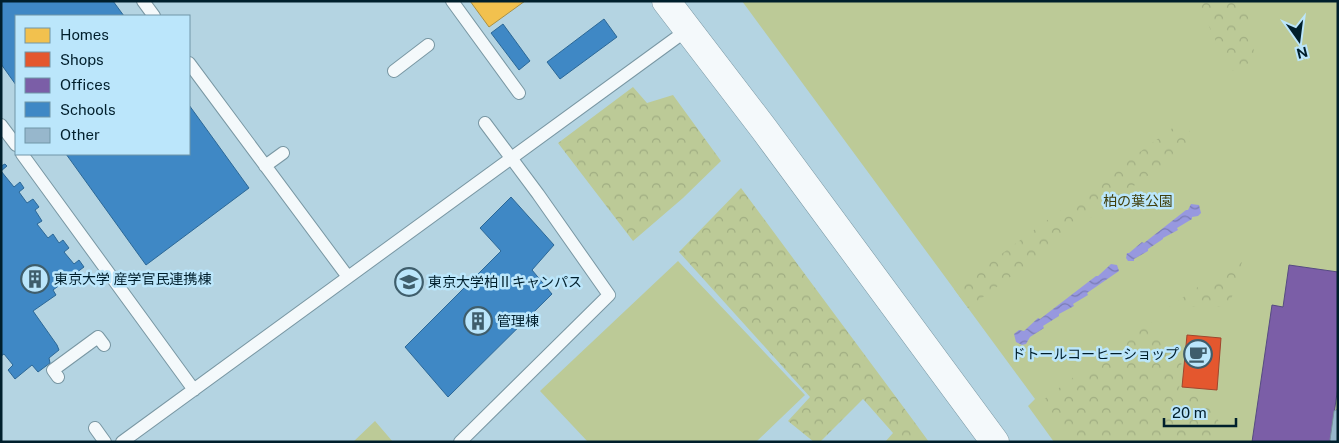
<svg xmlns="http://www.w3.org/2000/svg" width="1339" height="443" font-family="'Public Sans','Noto Sans JP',sans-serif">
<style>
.green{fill:#bcca97}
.forest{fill:url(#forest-crowns)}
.water{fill:url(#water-waves)}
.homes{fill:#f2c14e;stroke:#a99044}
.shops{fill:#e4572e;stroke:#a0462d}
.offices{fill:#7b5ea7;stroke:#564b82}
.schools{fill:#3f88c5;stroke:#2c6897}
.building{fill:#97b7cc;stroke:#79909f}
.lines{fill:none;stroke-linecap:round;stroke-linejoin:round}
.service-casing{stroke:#7997a3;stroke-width:14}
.tertiary-casing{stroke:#7997a3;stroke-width:29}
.service{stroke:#f4f9fb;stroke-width:12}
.tertiary{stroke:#f4f9fb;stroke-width:28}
.labels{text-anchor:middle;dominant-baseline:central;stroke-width:5;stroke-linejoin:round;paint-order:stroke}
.park-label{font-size:14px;fill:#403f0c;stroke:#bbe6fb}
.poi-label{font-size:14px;fill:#001f2c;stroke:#bbe6fb;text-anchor:start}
</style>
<defs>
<pattern id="forest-crowns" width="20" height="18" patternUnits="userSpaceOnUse" patternTransform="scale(1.25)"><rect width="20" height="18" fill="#bcca97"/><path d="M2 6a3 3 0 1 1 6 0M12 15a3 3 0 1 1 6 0" fill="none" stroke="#a0ad82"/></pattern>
<pattern id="water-waves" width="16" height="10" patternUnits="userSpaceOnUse" patternTransform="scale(1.25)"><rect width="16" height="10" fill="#9798df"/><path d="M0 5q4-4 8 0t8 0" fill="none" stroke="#797bb5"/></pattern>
</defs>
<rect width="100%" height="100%" fill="#b4d4e2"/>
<!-- green -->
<path class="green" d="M 742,1 L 1338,1 L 1338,442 L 1054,442 L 1028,406 L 1035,399 Z
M 678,261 L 805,395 L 756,442 L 588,442 L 540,391 Z
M 375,421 L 393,442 L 353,442 Z"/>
<!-- forest -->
<path class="forest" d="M 1197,1 L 1245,1 L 1249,13 L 1255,60 L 1233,71 L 1224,58 Z
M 633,87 L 647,103 L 673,95 L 721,161 L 683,198 L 633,241 L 558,143 Z
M 1182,121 L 1196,140 L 968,308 L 954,289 Z
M 741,188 L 910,416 L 929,442 L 885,442 L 893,433 L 863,399 L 820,442 L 814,442 L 788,421 L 810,397 L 679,252 Z
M 1234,262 L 1242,262 L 1229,307 L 1169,307 Z
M 1150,320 L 1163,339 L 1182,357 L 1179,391 L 1209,397 L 1222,430 L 1220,442 L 1074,442 L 1043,400 Z"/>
<!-- water -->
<path class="water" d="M 1191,204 L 1199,205 L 1201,213 L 1198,216 L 1192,217 L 1192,219 L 1177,228 L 1178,230 L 1163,238 L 1163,239 L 1148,249 L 1148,251 L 1134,259 L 1134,261 L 1128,261 L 1126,258 L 1127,253 L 1129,253 L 1142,242 L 1144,243 L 1186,210 L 1188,210 Z
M 1111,264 L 1117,265 L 1119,271 L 1087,293 L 1088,295 L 1073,304 L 1074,306 L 1059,314 L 1059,316 L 1043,326 L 1044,328 L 1030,337 L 1026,344 L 1022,345 L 1016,342 L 1014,334 L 1019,330 L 1024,331 L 1038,318 L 1040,319 L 1096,276 L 1098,276 Z"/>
<!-- homes -->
<path class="homes" d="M 470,1 L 525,1 L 489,27 Z"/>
<!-- shops -->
<path class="shops" d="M 1187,335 L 1221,338 L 1217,390 L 1182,387 Z"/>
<!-- offices -->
<path class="offices" d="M 1289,265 L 1338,272 L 1338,386 L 1330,442 L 1252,442 L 1272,305 L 1283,307 Z"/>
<!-- schools -->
<path class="schools" d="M 1,1 L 113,1 L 124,16 L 16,16 L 16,85 L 1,64 Z
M 604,19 L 617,37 L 560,79 L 547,62 Z
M 503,24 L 530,61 L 519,70 L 491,33 Z
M 189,105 L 249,188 L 146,265 L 66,154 L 189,154 Z
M 5,164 L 7,166 L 1,171 L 14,187 L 20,182 L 24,188 L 19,192 L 27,203 L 33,199 L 39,207 L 35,210 L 42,221 L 37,224 L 48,238 L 53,234 L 59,243 L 63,240 L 69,248 L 64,252 L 74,264 L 79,260 L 84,267 L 53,290 L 56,295 L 33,311 L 57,345 L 59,350 L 49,358 L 50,363 L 38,372 L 32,365 L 15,379 L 8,370 L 13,365 L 4,354 L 1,356 L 1,166 Z
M 511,197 L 554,245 L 532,270 L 552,294 L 448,397 L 405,347 L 501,251 L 480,228 Z"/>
<!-- building -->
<path class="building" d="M 1338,409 L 1338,442 L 1331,442 L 1330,440 L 1334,411 Z"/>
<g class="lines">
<defs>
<path id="service" d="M 143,1 L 154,16
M 452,1 L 519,93
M 189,63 L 348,277
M 394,71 L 428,45
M 1,125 L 16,145
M 22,154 L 194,390
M 265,166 L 283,153
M 58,377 L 53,370 L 98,337 L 104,345
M 95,428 L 105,442
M 122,442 L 687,30
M 460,442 L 609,295 L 538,194 L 485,123"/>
<path id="tertiary" d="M 666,1 L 764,129 L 995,442"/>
</defs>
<!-- service casing -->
<use href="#service" class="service-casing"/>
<!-- tertiary casing -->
<use href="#tertiary" class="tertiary-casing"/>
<!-- service -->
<use href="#service" class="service"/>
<!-- tertiary -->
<use href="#tertiary" class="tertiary"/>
</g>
<!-- icons -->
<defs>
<symbol id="building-ring" viewBox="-11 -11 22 22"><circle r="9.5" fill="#bbe6fb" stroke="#3f5e6c" stroke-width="1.5"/><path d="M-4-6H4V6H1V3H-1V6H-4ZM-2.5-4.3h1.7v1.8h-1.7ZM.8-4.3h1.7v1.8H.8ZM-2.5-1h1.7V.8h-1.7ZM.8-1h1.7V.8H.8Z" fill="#3f5e6c"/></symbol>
<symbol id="university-ring" viewBox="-11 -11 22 22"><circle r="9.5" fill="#bbe6fb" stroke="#3f5e6c" stroke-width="1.5"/><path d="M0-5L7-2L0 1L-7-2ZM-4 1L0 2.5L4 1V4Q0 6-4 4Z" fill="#3f5e6c"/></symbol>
<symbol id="cafe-ring" viewBox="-11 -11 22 22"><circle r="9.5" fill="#bbe6fb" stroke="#3f5e6c" stroke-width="1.5"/><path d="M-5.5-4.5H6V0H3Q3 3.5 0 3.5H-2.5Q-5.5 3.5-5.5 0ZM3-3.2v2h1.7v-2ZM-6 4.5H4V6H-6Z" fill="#3f5e6c"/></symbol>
</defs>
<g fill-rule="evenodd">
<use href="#building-ring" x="19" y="263" width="32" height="32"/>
<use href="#university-ring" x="393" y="266" width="32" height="32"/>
<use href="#building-ring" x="462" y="305" width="32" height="32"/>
<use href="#cafe-ring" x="1182" y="338" width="32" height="32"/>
</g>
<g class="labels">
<!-- park labels -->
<g class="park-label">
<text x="1138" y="201">柏の葉公園</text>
</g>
<!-- poi labels -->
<g class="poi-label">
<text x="54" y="279">東京大学 産学官民連携棟</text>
<text x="428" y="282">東京大学柏Ⅱキャンパス</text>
<text x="497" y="321">管理棟</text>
<text x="1179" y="354" text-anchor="end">ドトールコーヒーショップ</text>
</g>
</g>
<!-- border -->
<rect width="1339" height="443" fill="none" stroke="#001f2c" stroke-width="5"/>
<!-- legend -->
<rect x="15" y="15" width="175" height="140" fill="#bbe6fb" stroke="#7096a8"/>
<rect x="25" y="28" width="25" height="15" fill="#f2c14e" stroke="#7096a8"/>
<text x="60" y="40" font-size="15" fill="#001f2c">Homes</text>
<rect x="25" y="52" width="25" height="15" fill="#e4572e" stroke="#7096a8"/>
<text x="60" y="65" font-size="15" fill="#001f2c">Shops</text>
<rect x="25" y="78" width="25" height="15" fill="#7b5ea7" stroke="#7096a8"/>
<text x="60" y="90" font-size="15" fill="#001f2c">Offices</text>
<rect x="25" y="102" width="25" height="15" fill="#3f88c5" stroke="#7096a8"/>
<text x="60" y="115" font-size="15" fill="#001f2c">Schools</text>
<rect x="25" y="128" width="25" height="15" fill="#97b7cc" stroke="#7096a8"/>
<text x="60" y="140" font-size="15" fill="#001f2c">Other</text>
<!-- north arrow -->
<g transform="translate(1299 40) rotate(166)" stroke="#bbe6fb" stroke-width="4" paint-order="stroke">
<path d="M0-4L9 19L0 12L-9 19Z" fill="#001f2c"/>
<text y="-8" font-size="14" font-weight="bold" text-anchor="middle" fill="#001f2c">N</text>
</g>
<!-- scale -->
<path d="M1164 418v8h72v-8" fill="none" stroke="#001f2c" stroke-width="2.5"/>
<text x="1172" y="418" font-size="15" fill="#001f2c" stroke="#bbe6fb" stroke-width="4" paint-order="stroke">20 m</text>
</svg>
